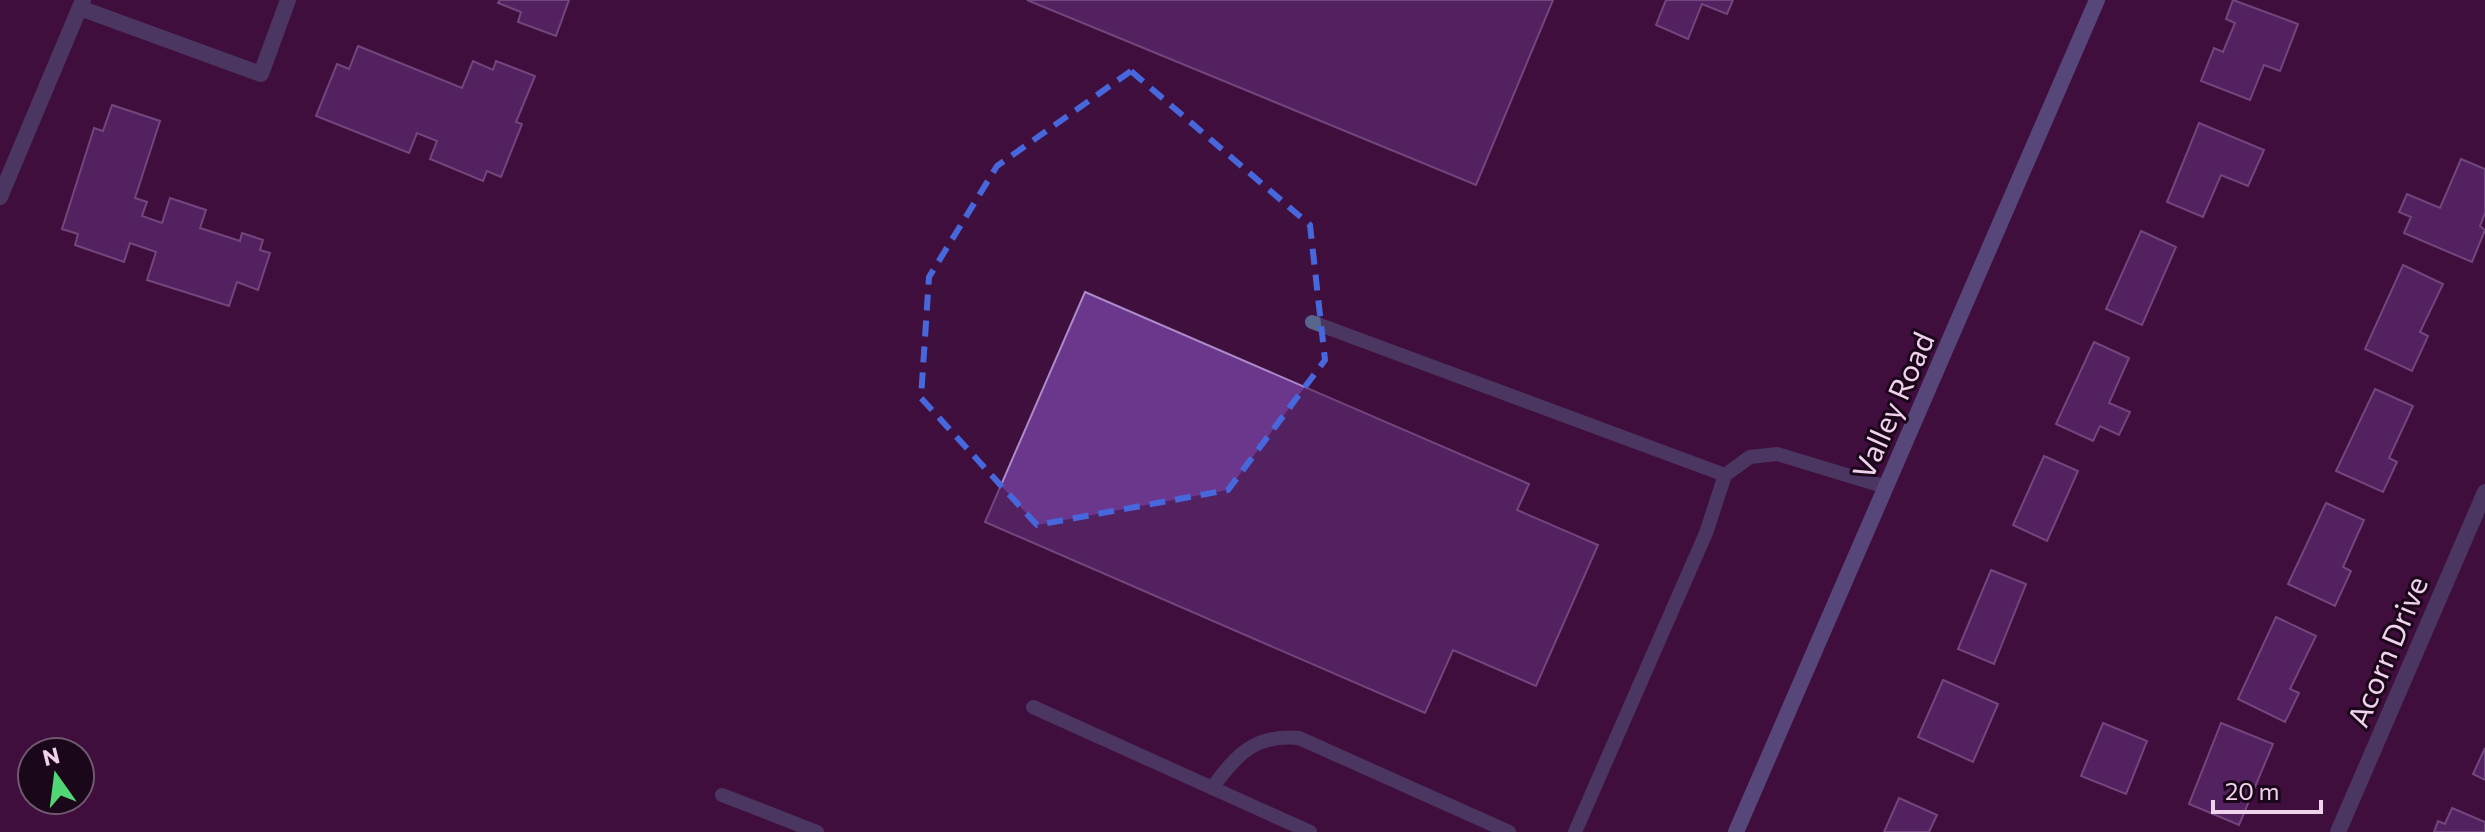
<svg xmlns="http://www.w3.org/2000/svg" width="2485" height="832" font-family="Commissioner,sans-serif">
<style>
.building{fill:#6a378d;stroke:#ad8bca;stroke-width:2}
.lines{fill:none;stroke-linecap:round;stroke-linejoin:round}
.lane{stroke:#58668c;stroke-width:14}
.street{stroke:#58668c;stroke-width:16}
.secondary{stroke:#7489c6;stroke-width:16}
.marked{fill:none;stroke:#4768dc;stroke-width:6;stroke-dasharray:16 10;stroke-linejoin:round}
.labels{text-anchor:middle;dominant-baseline:central;stroke-width:6;stroke-linejoin:round;paint-order:stroke}
.street-label{font-size:30px;fill:#f0d2ed;stroke:#1b071a}
</style>
<rect width="100%" height="100%" fill="#3f0f3d"/>
<!-- building -->
<path class="building" d="M 500,0 L 569,0 L 556,36 L 518,22 L 521,12 L 498,3 Z
M 1027,0 L 1553,0 L 1476,185 Z
M 1666,0 L 1733,0 L 1727,14 L 1702,4 L 1688,39 L 1656,25 Z
M 2233,0 L 2298,24 L 2280,71 L 2264,65 L 2250,100 L 2201,81 L 2214,48 L 2223,52 L 2235,23 L 2226,19 Z
M 358,46 L 462,88 L 473,61 L 493,70 L 496,61 L 535,76 L 516,122 L 522,124 L 501,177 L 487,171 L 483,181 L 430,159 L 437,141 L 417,133 L 409,153 L 316,116 L 337,64 L 349,69 Z
M 112,105 L 160,121 L 135,198 L 147,202 L 142,216 L 162,223 L 170,198 L 206,210 L 200,228 L 240,241 L 242,233 L 263,240 L 260,250 L 270,253 L 258,290 L 237,282 L 229,306 L 147,280 L 156,252 L 130,243 L 124,262 L 75,245 L 78,234 L 62,229 L 94,128 L 103,131 Z
M 2199,123 L 2264,150 L 2248,186 L 2221,175 L 2203,217 L 2167,202 Z
M 2461,159 L 2485,169 L 2485,213 L 2480,226 L 2485,230 L 2472,262 L 2404,233 L 2411,217 L 2399,212 L 2407,194 L 2440,208 Z
M 2141,231 L 2176,247 L 2142,325 L 2106,309 Z
M 2403,265 L 2443,284 L 2420,332 L 2428,336 L 2412,371 L 2365,349 Z
M 1085,292 L 1529,484 L 1517,510 L 1598,545 L 1536,686 L 1453,650 L 1425,713 L 985,522 Z
M 2094,342 L 2129,358 L 2109,403 L 2130,412 L 2119,435 L 2100,426 L 2093,441 L 2056,424 Z
M 2375,389 L 2413,406 L 2389,458 L 2397,462 L 2383,492 L 2336,471 Z
M 2044,456 L 2078,471 L 2047,541 L 2013,525 Z
M 2326,503 L 2364,520 L 2343,567 L 2351,571 L 2335,606 L 2288,584 Z
M 1991,570 L 2026,584 L 1994,664 L 1958,649 Z
M 2276,617 L 2316,636 L 2290,689 L 2299,693 L 2285,722 L 2238,699 Z
M 1943,680 L 1998,704 L 1973,762 L 1918,737 Z
M 2103,723 L 2147,741 L 2126,794 L 2081,776 Z
M 2221,723 L 2273,744 L 2239,825 L 2189,804 Z
M 2485,748 L 2485,780 L 2473,774 Z
M 1899,798 L 1937,815 L 1929,832 L 1884,832 Z
M 2452,808 L 2485,822 L 2485,832 L 2434,832 L 2438,821 L 2445,824 Z"/>
<g class="lines">
<!-- lane -->
<path class="lane" d="M 1312,322 L 1725,475 L 1750,457 L 1777,454 L 1886,487
M 1033,707 L 1310,832
M 1212,788 C 1237,754 1255,734 1299,738 L 1509,832
M 722,795 L 817,832
M 1575,832 L 1706,533 L 1725,475"/>
<!-- street -->
<path class="street" d="M 80,8 L 261,74 L 288,0
M 0,197 L 83,0
M 2338,832 L 2485,492"/>
<!-- secondary -->
<path class="secondary" d="M 1736,832 L 2097,0"/>
</g>
<!-- marked area -->
<path d="M0 0H2485V832H0ZM 1131,71 L 1310,225 L 1325,360 L 1228,490 L 1037,525 L 921,398 L 929,277 L 997,166 Z" fill="#3f0f3d" fill-opacity=".55" fill-rule="evenodd"/>
<path class="marked" d="M 1131,71 L 1310,225 L 1325,360 L 1228,490 L 1037,525 L 921,398 L 929,277 L 997,166 Z"/>
<g class="labels">
<!-- street labels -->
<g class="street-label">
<text transform="translate(1892 405) rotate(-66)">Valley Road</text>
<text transform="translate(2386 651) rotate(-67)">Acorn Drive</text>
</g>
</g>
<!-- north arrow -->
<g transform="translate(56 776) rotate(346)"><circle r="38" fill="#1b071a" stroke="#70586e" stroke-width="2"/>
<path d="M0-6L14 30L0 20L-14 30Z" fill="#50d674"/>
<text y="-12" font-size="22" font-weight="bold" text-anchor="middle" fill="#f0d2ed">N</text>
</g>
<!-- scale -->
<path d="M2213 800v12h108v-12" fill="none" stroke="#f0d2ed" stroke-width="4"/>
<text x="2225" y="800" font-size="24" fill="#f0d2ed" stroke="#1b071a" stroke-width="6" paint-order="stroke">20 m</text>
</svg>
